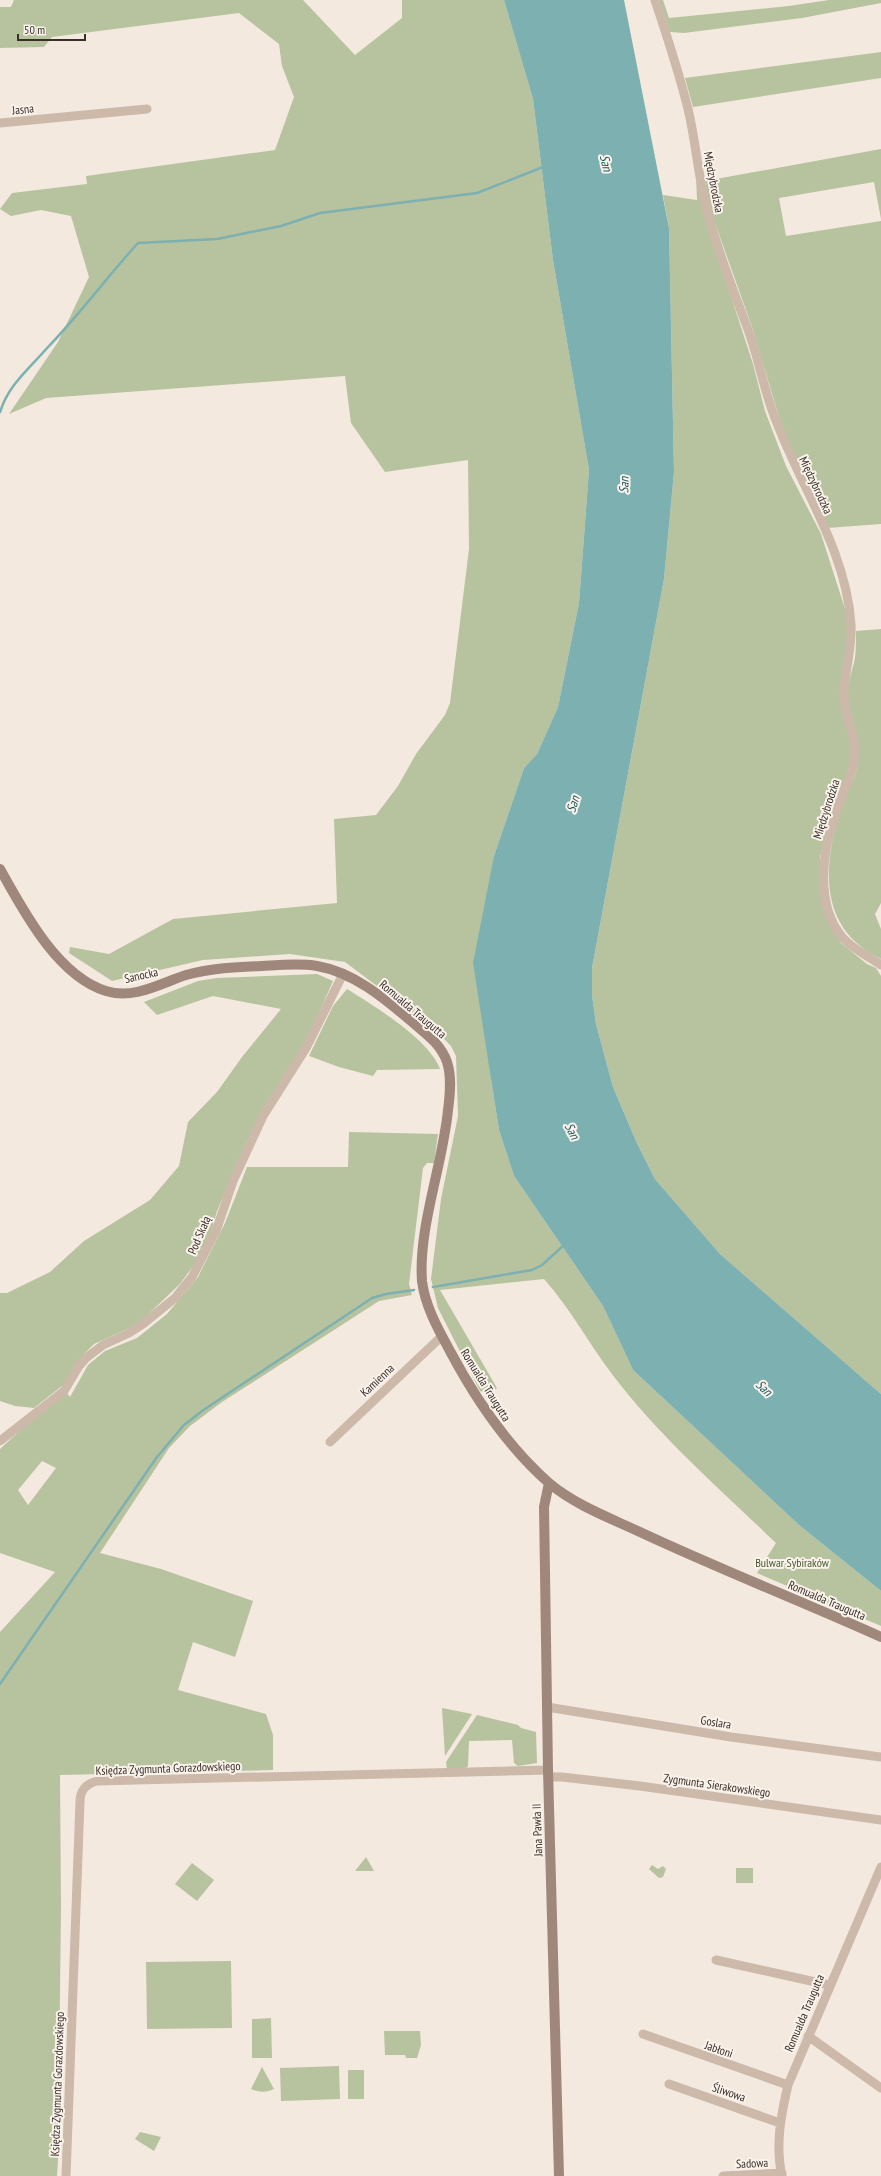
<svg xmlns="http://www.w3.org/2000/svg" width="881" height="2176" font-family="'PT Sans Narrow',sans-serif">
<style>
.green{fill:#b7c39e;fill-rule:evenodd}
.water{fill:#7db0b1}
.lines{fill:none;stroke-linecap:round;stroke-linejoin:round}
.stream{stroke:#7db0b1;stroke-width:2.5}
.street{stroke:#ccb9aa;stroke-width:9}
.secondary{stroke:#a0877b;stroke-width:10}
.labels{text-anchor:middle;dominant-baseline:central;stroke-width:4;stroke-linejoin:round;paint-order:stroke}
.street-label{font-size:12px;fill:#392e29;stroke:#faf3eb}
.park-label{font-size:12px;fill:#49582d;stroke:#faf3eb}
.water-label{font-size:13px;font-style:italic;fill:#1e595c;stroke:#faf3eb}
</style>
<rect width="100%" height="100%" fill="#f3e9de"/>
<!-- green -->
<path class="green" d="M 14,0 L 303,0 L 355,55 L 402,18 L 402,0 L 504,0 L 533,99 L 553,260 L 589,470 L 579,603 L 558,707 L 537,754 L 524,768 L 494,856 L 491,1078 L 499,1130 L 514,1176 L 603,1306 L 633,1370 L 799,1525 L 881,1591 L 881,1626 L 757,1573 L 776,1543 C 722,1491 660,1437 615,1378 C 590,1346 571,1309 544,1279 L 440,1290 L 497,1388 L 489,1394 L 480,1391 L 438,1308 L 431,1279 L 441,1199 L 458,1116 L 456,1056 L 451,1046 L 433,1028 L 345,962 L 290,954 L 203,960 L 112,981 L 69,953 L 70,947 L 109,954 L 173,919 L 337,903 L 334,819 L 376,815 L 398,786 L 416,754 L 445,715 L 450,703 L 469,549 L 468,460 L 385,472 L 351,423 L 345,376 L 46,398 L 9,414 L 58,342 L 89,277 L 71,216 L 41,210 L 11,216 L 0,209 L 12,193 L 87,184 L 86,176 L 275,150 L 294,97 L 282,66 L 279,44 L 239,13 L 52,37 L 44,47 L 0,48 L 0,7 L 11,7 Z
M 659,0 L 663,0 L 669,18 L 789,6 L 829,0 L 881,0 L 881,3 L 802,18 L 684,33 L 670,32 Z
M 881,52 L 881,78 L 693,107 L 685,78 Z
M 881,149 L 881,219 L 874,182 L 779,198 L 786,236 L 881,221 L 881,524 L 827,528 L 782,427 L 752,327 L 710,209 L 705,181 Z
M 696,175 L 727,284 L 753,364 L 765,411 L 786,466 L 821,534 L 847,615 L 848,644 L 841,682 L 851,746 L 851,762 L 824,841 L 820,857 L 820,878 L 830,926 L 841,943 L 867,964 L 876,968 L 881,976 L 881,1394 L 720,1254 L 655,1179 L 636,1141 L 613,1087 L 596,1024 L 592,995 L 592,968 L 664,579 L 674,472 L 669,228 L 663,195 L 697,200 Z
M 881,629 L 881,903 L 875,914 L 881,929 L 881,959 C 819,929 823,870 839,813 C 843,799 857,778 857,765 C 858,743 848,721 848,699 C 847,684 852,672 855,658 C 856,649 856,639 856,631 Z
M 317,974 L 333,981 L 307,1040 L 246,1143 L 217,1211 L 210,1236 L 198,1259 L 180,1284 L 138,1324 L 94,1344 L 85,1353 L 67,1382 L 34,1408 L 15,1406 L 0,1401 L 0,1293 L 7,1293 L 50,1272 L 84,1241 L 150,1200 L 179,1166 L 188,1122 L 217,1092 L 242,1057 L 281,1009 L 213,996 L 157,1015 L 144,1002 L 198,981 L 217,978 Z
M 347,989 C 374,1006 429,1039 440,1069 L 377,1070 L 373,1076 L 339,1067 L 309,1056 L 333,1006 Z
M 349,1132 L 438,1134 L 434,1163 L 427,1163 L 423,1168 L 409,1284 L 412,1295 L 379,1301 L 222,1402 L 190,1426 L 169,1448 L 100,1553 L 161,1569 L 253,1601 L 235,1657 L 193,1642 L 178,1690 L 266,1714 L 273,1735 L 273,1770 L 60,1775 L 61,1907 L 58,2160 L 57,2176 L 0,2176 L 0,1632 L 55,1572 L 0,1553 L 0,1449 L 26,1425 L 67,1393 L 70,1397 L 88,1365 L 105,1351 L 137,1338 L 167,1314 L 198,1277 L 225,1223 L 247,1167 L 348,1167 ZM 42,1461 L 56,1468 L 28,1505 L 18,1490 Z
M 442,1708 L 472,1714 L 445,1756 Z
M 477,1715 L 518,1725 L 521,1728 L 536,1732 L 537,1763 L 518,1766 L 514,1763 L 512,1740 L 469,1741 L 468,1766 L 466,1768 L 447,1769 L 446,1762 Z
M 366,1857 L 374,1871 L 355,1871 Z
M 192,1863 L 214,1880 L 197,1901 L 175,1884 Z
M 652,1865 L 658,1869 L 663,1866 L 666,1869 L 663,1877 L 659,1878 L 649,1869 Z
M 736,1868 L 753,1868 L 753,1883 L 736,1883 Z
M 231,1961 L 232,2028 L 147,2029 L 146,1962 Z
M 271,2018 L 272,2058 L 252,2058 L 252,2019 Z
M 384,2031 L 420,2031 L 421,2045 L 417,2058 L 406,2058 L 405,2055 L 385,2055 Z
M 339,2066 L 340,2099 L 281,2101 L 280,2068 Z
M 262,2067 L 274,2089 C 265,2093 259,2092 251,2089 Z
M 348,2070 L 364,2070 L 364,2099 L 348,2099 Z
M 140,2132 L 161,2137 L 154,2151 L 135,2139 Z"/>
<!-- water -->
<path class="water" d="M 504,0 L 624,0 L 669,228 L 674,472 L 664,579 L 592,968 L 592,995 L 596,1024 L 613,1087 L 636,1141 L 655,1179 L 720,1254 L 881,1394 L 881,1591 L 799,1525 L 633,1370 L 603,1306 L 514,1176 L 499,1130 L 473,963 L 494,856 L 524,768 L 537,754 L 558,707 L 579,603 L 589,470 L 553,260 L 533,99 Z"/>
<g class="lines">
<!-- stream -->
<path class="stream" d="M 0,412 C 9,384 29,369 48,347 C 80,314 107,277 138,243 L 217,239 L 281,226 L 320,213 L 477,193 L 543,167
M 433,1287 L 532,1270 L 542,1265 L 564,1245
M 0,1684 L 157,1457 L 184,1425 L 202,1411 L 372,1298 L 386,1294 L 414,1290"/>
<!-- street -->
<path class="street" d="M 655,0 C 667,36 679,72 688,109 C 696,142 698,177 707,210 C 717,250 733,289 747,327 C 757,353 762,381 771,407 C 795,479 846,546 851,624 C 853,652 841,679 845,706 C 848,724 858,742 854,761 C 851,780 841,797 835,815 C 822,852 815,906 843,938 C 854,950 868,956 881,965
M 0,123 L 147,109
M 0,1441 L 64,1391 L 79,1366 L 86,1358 L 103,1345 L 129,1333 L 143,1324 L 175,1298 L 192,1277 L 216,1231 L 233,1181 L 263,1116 L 306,1048 L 343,974
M 330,1442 L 442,1336
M 547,1707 L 731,1737 L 881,1757
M 549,1777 L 562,1777 L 640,1786 L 881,1820
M 716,1960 L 829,1985
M 643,2034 L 788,2085
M 808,2036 L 881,2088
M 669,2084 L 780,2123
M 66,2176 L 80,1802 C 80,1790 86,1784 97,1781 L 548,1770
M 723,2176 L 782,2173
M 782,2176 C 775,2145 781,2115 788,2085 L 881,1867"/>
<!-- secondary -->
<path class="secondary" d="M 0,869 C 23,910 57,976 106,991 C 134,1000 161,983 186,975 C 211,968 236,967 262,966 C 280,965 299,963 317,966 C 353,972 384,998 411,1021 C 425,1033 441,1044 447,1062 C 452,1077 450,1095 448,1110 C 443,1164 418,1228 422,1281 C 425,1306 438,1329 450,1351 C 476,1400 507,1446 549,1483 C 575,1505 610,1518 640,1532 C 719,1569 801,1601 881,1637
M 549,1483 L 544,1507 L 548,1770 L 559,2176"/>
</g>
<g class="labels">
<!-- street labels -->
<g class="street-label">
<text transform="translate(23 109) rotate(-6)">Jasna</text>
<text transform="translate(714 182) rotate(79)">Międzybrodzka</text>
<text transform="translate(816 485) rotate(65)">Międzybrodzka</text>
<text transform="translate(826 809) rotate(-72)">Międzybrodzka</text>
<text transform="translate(141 975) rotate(-13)">Sanocka</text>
<text transform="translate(413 1009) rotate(40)">Romualda Traugutta</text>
<text transform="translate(199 1235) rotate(-67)">Pod Skałą</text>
<text transform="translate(377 1380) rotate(-43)">Kamienna</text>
<text transform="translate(486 1385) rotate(58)">Romualda Traugutta</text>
<text transform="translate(827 1600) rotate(23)">Romualda Traugutta</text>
<text transform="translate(716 1722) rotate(9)">Goslara</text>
<text transform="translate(168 1768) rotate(-2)">Księdza Zygmunta Gorazdowskiego</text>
<text transform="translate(717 1785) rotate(8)">Zygmunta Sierakowskiego</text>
<text transform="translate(537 1830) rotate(-92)">Jana Pawła II</text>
<text transform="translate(804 2013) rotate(-67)">Romualda Traugutta</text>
<text transform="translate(719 2049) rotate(19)">Jabłoni</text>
<text transform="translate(57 2084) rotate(-88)">Księdza Zygmunta Gorazdowskiego</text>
<text transform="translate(729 2092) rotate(19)">Śliwowa</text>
<text transform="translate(752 2163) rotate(-3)">Sadowa</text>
</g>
<!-- park labels -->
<g class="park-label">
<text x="792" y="1562">Bulwar Sybiraków</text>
</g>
<!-- water labels -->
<g class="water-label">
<text transform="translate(606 163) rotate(77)">San</text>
<text transform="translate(624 485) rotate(-89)">San</text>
<text transform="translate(573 804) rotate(-72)">San</text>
<text transform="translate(572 1131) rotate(63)">San</text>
<text transform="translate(764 1388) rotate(43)">San</text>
</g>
</g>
<!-- scale -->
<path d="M18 34v6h67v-6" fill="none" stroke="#392e29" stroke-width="2"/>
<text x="24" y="34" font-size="12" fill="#392e29" stroke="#faf3eb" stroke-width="3" paint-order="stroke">50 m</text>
</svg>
